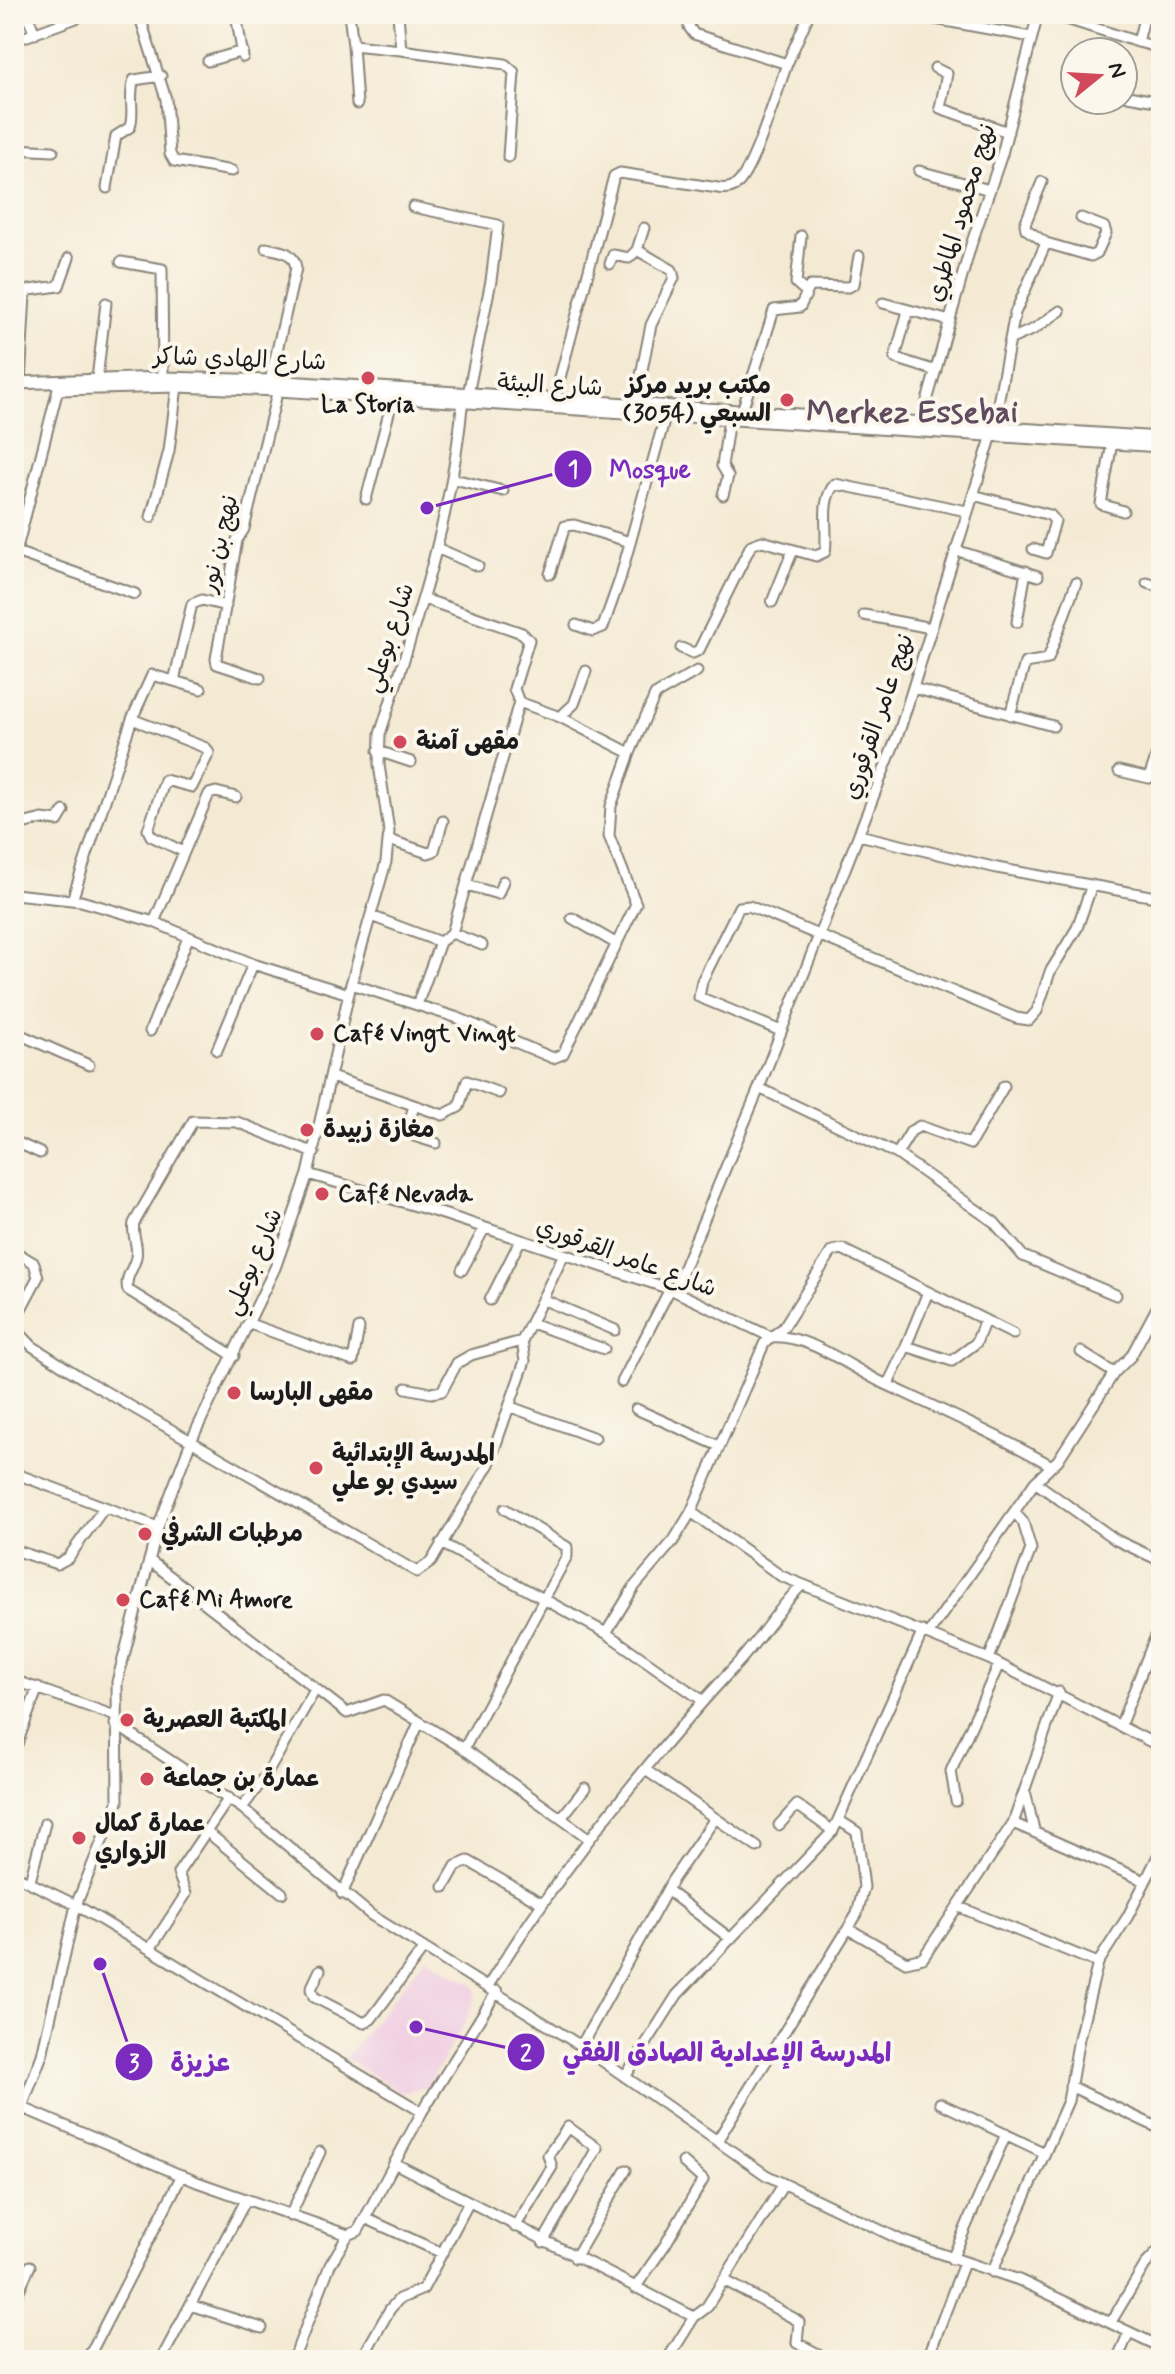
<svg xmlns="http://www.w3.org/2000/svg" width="1175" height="2374" font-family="Mynerve,'Playpen Sans Arabic',sans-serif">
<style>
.built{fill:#f1d0e3}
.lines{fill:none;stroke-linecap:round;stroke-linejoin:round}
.minor-casing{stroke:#888378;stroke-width:13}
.major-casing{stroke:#888378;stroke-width:15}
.minor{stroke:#fff;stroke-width:9}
.major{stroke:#fff;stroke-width:11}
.poi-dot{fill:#d1495b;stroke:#fbf7ec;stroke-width:3}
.labels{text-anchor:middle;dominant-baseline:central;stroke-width:8;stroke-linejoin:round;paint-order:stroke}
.street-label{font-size:24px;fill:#1c1c1c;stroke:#fbf7ec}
.poi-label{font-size:24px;font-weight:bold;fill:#1c1c1c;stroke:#fbf7ec;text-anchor:start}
.district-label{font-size:32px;font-weight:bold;fill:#614c5f;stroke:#fbf7ec}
.leader{fill:none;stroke:#7b2cbf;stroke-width:3}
.callout-dot{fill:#7b2cbf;stroke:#fbf7ec;stroke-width:3}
.mark-label{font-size:24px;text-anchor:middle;font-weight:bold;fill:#fff}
.callout-label{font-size:26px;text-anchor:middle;font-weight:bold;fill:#7b2cbf;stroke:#fbf7ec;stroke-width:8;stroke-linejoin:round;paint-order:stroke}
</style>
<rect width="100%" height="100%" fill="#fbf7ec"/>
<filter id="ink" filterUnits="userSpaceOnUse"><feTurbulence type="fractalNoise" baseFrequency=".0125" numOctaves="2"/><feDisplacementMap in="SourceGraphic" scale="16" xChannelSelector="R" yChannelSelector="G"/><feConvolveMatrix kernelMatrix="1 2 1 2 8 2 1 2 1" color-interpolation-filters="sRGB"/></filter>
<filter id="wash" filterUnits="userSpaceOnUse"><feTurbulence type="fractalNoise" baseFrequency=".006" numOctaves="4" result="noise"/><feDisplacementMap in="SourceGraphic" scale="32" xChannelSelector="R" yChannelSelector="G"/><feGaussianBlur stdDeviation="1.8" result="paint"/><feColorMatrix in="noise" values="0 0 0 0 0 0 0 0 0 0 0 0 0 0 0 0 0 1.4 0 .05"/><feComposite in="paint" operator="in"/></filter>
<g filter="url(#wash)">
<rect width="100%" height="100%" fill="#f4ead4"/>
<!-- built -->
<path class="built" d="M 426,1957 L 474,1985 L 476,1995 L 465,2023 L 427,2087 L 402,2093 L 345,2058 Z"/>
</g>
<g filter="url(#ink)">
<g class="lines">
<defs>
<path id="minor" d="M 27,14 L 35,34
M 139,14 L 166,99 L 170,154 L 174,161 L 232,171
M 236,14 L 243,57
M 349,14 L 353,45
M 398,14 L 401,50 L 505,64 L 514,72 L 508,157
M 691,14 L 689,27 L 694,34 L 787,64 L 809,14
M 908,14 L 1031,37
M 1051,14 L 1138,42 L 1145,14
M 14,41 L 87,14
M 1138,42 L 1161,48
M 208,61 L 243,51
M 935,68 L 947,74 L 940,108 L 1008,132
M 1128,96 L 1161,102
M 357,104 L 353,45 L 401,50
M 14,149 L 53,151
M 919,171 L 990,190
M 1042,182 L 1025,224 L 1026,229 L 1046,243
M 107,188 L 116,136 L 130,127 C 135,112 128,95 134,80 L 161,76
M 413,207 L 498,225 L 491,281 L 468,394
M 801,236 L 796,283 L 805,291
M 266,248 C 280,251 294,251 296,268 L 270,381
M 121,262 L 162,269 L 163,378
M 610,264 L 613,255 L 629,258 L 637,250
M 883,303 L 950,321
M 908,311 L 895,358 L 936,371
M 1011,339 L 1034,329 L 1060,311
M 97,379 L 106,303
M 20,383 L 25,294 L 30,290 L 59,286 L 69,258
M 554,400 L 614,176 L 620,173 L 718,188 C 724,189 730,189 736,185 C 753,172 778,88 787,64
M 635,405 L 651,325 L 674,278 L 672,270 L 637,250 L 644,228
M 742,411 L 774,310 L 800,307 L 810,286 L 849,287 L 854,284 L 859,256
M 920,426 L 971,245 L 1002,154 L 1038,14
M 1112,443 L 1101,504 L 1123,511
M 454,479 L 503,491
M 723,495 L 728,476 L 722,466 L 729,419
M 973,495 L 1050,515 L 1055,521 L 1046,553 L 1033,549
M 366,499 L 393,398
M 151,517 L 169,451 L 177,386
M 439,549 L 478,566
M 955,550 L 1038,576
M 16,552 L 135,594
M 14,560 L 59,385
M 550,574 L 565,526 L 574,525 L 630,542
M 1147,583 L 1161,587
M 772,602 L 793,550
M 864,615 L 931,628
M 1017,622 L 1026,571
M 576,625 L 593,631 L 603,627 L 620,579 L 667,410
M 681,648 L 693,653 L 699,650 L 751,545 L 762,541 L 816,556 L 825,552 C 829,530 819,502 835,484 L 967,511
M 260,678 L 217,664 L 216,659 L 237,540 L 244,529 L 279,385
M 913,688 L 1053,726
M 201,689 L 174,681 L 192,604 L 202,600 L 226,606
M 1010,715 L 1025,663 L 1048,659 L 1076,583
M 560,717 L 574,704 L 586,671
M 132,719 L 206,748 L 209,753 L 192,787 L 165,780 L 148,830 L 151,836 L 184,852
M 378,751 L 411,762
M 630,753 L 655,695 L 697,671
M 1119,771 L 1149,778 L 1161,742
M 14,826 L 42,819 L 58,821 L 64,811
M 859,835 L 997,868 L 1161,898
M 389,840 L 428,853 L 434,851 L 443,821
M 467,885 L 498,894 L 503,881
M 14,894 L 81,901 L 154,922 L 253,964 L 349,994
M 72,900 L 132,719 L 152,675 L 174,681
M 371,916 L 440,942 L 417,1005
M 572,918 L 617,944
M 154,922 L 209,794 L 216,792 L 236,797
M 452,933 L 482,945
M 440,942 L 452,933 L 519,702
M 351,984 L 458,1018 L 553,1058 L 563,1054 L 636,904 L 609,836 L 611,806 L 630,753 L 560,717 L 519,702 L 514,689 L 529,640 L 522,633 L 424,599
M 150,1031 L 188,938
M 781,1031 L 699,997 L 702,981 L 739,907 L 749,906 L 1016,1018 L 1029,1020 L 1037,1011 L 1050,972 L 1077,928 L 1092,885
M 14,1032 L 89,1065
M 217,1050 L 253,964
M 331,1077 L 443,1115 L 459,1107 L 467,1081 L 499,1093
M 759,1088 L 897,1154 L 994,1222 L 1023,1256 L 1116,1295
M 414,1106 L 408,1126 L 411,1135 L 436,1143
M 14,1141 L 40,1153
M 897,1154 L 911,1131 L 920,1126 L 970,1144 L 1004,1086
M 308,1174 L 443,1214 L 670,1289 L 771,1337 L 783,1328 L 832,1251 L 842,1249 L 1013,1334
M 14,1251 L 34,1263 L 38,1277 L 14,1322
M 462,1270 L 484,1229
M 674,1291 L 759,1088 L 900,729 L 992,435 L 1015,313 L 1046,243 L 1091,256 L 1097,253 L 1106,233 L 1104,227 L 1081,218
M 542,1299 L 615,1330
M 490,1300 L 520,1241
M 531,1323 L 604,1349
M 250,1324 L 353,1361 L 359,1328
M 14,1327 L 32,1346 L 82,1378 L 417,1572 L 431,1562 L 489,1464 L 525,1361 L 522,1341 L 564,1254
M 906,1346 L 928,1292
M 1081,1352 L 1114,1373
M 234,1356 L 128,1290 C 124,1277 134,1269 136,1257 C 139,1245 131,1235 134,1223 L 193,1121 L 237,1122 L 314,1153
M 622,1382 L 670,1289
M 888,1384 L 906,1346 L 952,1361 L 976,1343 L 985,1320
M 406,1388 L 431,1393 L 442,1391 L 457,1363 L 471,1355 L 522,1341
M 511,1407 L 595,1438
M 636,1409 L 719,1446
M 1052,1466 C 996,1434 937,1408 879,1381 C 847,1365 807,1334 771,1337 L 764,1344 L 691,1512 L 781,1576 L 989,1659 L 1161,1747
M 14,1473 L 158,1527
M 1035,1482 L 1116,1540 L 1161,1561
M 505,1509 L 567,1547 L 567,1556 L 464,1749 L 587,1837
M 441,1543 L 606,1633 L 702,1700
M 14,1550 L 57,1564 L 68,1558 L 104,1508
M 149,1560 L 347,1713 L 384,1700 L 464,1749
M 606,1633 L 634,1587 L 674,1540 L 691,1512
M 929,1633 L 1035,1482 L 1058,1460 L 1114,1373 L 1131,1356 L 1161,1300
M 989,1659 L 1031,1549 L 1023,1522 L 1014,1512
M 14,1680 L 115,1716
M 1059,1692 L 1013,1823 L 1145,1881
M 115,1724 L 242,1808 L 371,1915 L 581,2046 L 766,2175 L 903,2241 L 1019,2280 L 1161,2347
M 1120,1726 L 1161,1623
M 14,1752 L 38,1687
M 647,1771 L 757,1847
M 1026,1795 L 1034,1830
M 956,1801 L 951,1771 L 999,1664
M 242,1808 L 265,1777 L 315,1690
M 562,1817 L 585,1788
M 779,1825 L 797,1805 L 833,1831
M 206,1831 L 282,1893
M 14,1875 L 76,1905 L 422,2112 L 497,1991
M 30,1881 L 45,1823
M 444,1887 L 456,1866 L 468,1861 L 540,1902
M 668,1891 L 731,1939
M 342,1894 L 419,1723
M 959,1907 L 1098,1963
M 849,1929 L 906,1962 L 923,1958 L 1013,1823
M 150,1949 L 186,1894 L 178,1873 L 229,1798
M 320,1970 L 311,1989 L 314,1997 L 364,2023 L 371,2019 L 424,1948
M 488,1986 C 560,1870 643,1766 735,1666 C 759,1641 776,1611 801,1586
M 581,2046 L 673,1879 L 714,1820
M 625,2077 L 677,1995 L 833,1831 L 923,1631
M 1070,2086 L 1161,2129
M 940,2103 L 1045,2153
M 23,2108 L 197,2182 L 348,2235 L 358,2231 L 422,2112
M 14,2128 L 42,2055 L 76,1905 L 118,1802 L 117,1682 L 158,1527 L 191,1441 L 275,1268 L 308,1174 L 351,984 L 386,862 L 389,831 L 379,765 L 380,734 C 416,623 453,515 463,397
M 717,2141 L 857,1914 L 864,1887 L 857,1832 L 840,1821
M 394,2163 L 694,2317
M 290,2216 L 320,2152
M 365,2218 L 442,2253
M 515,2227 L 552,2167 L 548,2155 L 568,2127 L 597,2148 L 543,2242
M 575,2258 L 626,2170
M 952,2259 L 1006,2134
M 992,2272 L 1068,2101 L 1079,2038 L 1098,1963 L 1128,1916 L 1161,1850
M 724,2280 L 795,2319 L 799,2322 L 797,2343 L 830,2360
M 635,2288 L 665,2245 L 703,2180 L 683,2162
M 14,2301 L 30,2266
M 190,2305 L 262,2328
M 1111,2322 L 1145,2265 L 1161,2248
M 163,2356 L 246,2200
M 87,2360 L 182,2175
M 293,2360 L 330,2265 L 348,2235
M 361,2360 L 390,2309 L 399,2299 L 423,2289 L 469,2202
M 667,2360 L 694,2317 L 706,2308 L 783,2185
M 927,2360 L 964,2263
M 1117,2360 L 1129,2332"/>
<path id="major" d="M 14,383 L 163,378 L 270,381 L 1161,438
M 59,389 L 177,386 L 278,390 L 1161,446"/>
</defs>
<!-- minor casing -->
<use href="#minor" class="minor-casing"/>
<!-- major casing -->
<use href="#major" class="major-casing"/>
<!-- minor -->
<use href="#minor" class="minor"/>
<!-- major -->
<use href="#major" class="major"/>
</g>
</g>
<!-- markers -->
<g class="poi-dot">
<circle cx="368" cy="378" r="8"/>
<circle cx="787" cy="400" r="8"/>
<circle cx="400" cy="742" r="8"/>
<circle cx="317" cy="1034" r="8"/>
<circle cx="307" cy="1130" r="8"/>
<circle cx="322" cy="1194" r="8"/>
<circle cx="234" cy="1393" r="8"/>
<circle cx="316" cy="1468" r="8"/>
<circle cx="145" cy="1534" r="8"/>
<circle cx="123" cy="1600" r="8"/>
<circle cx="127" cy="1720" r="8"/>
<circle cx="147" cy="1779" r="8"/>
<circle cx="79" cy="1838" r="8"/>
</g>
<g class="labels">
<!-- street labels -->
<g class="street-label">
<text transform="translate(962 213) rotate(-73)">نهج محمود الماطري</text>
<text transform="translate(240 360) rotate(2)">شارع الهادي شاكر</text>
<text transform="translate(550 386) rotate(3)">شارع البيئة</text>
<text transform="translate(220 544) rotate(-77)">نهج بن نور</text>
<text transform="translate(390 638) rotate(-72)">شارع بوعلي</text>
<text transform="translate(879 717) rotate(-71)">نهج عامر القرقوري</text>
<text transform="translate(626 1258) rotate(20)">شارع عامر القرقوري</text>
<text transform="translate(254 1262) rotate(-67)">شارع بوعلي</text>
</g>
<!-- poi labels -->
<g class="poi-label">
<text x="771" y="386" text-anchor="end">مكتب بريد مركز<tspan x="771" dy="28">السبعي (3054)</tspan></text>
<text x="368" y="405" text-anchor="middle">La Storia</text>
<text x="416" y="742">مقهى آمنة</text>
<text x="333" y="1034">Café Vingt Vingt</text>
<text x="323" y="1130">مغازة زبيدة</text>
<text x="338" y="1194">Café Nevada</text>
<text x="250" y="1393">مقهى البارسا</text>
<text x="332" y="1454">المدرسة الإبتدائية<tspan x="332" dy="28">سيدي بو علي</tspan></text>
<text x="161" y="1534">مرطبات الشرفي</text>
<text x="139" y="1600">Café Mi Amore</text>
<text x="143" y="1720">المكتبة العصرية</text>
<text x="163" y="1779">عمارة بن جماعة</text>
<text x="95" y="1824">عمارة كمال<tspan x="95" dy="28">الزواري</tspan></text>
</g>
<!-- district labels -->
<g class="district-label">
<text x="912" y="413">Merkez Essebai</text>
</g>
</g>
<!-- callouts -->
<path class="leader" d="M427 508L573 469M416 2027L526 2052M100 1964L134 2062"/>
<g class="callout-dot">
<circle cx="427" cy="508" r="8"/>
<circle cx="416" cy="2027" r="8"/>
<circle cx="100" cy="1964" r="8"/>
<circle cx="573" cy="469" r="20"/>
<circle cx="526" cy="2052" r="20"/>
<circle cx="134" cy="2062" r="20"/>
</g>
<g class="mark-label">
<text x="573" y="477">1</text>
<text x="526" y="2061">2</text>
<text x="134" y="2071">3</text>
</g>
<g class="callout-label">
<text x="650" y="478">Mosque</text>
<text x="727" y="2061">المدرسة الإعدادية الصادق الفقي</text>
<text x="200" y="2071">عزيزة</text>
</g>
<!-- margin -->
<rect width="1175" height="2374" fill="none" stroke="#fbf7ec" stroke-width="48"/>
<!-- north arrow -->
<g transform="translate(1099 76) rotate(72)"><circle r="38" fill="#fbf7ec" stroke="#a29f99" stroke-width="2"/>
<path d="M0-6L14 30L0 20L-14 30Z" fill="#d1495b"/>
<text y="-12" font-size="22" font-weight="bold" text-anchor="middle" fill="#1c1c1c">N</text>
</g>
</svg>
